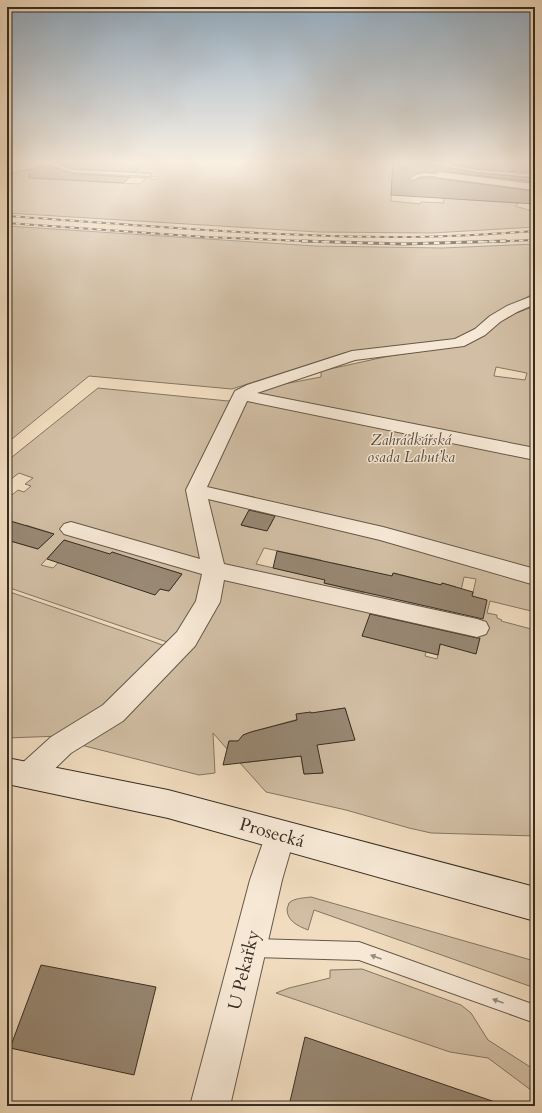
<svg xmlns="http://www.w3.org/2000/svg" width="542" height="1113" font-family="Cardo,serif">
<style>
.green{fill:#d1bea4;stroke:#847663;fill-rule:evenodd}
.building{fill:#988874;stroke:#372d22}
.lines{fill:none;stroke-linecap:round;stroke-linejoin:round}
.lane-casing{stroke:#665949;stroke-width:2}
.street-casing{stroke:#665949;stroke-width:2}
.secondary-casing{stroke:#372d22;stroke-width:2}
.lane{fill:#f6e8d5;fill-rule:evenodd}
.street{fill:#f6e8d5;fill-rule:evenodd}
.secondary{fill:#f6e8d5;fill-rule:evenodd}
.rail-far1-casing{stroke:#372d22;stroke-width:2}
.rail-casing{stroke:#372d22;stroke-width:3}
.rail-far1{stroke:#f6e8d5;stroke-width:1.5;stroke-dasharray:4.5;stroke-linecap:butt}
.rail{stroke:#f6e8d5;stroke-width:2;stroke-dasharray:5.5;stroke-linecap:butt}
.oneway{fill:#968a7c}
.labels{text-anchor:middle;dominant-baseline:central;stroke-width:3;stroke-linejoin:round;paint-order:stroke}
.park-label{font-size:15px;font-style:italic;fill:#564a3c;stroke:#f6e8d5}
.near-street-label{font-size:18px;fill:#372d22;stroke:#f6e8d5}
</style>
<rect width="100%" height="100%" fill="#f1dcbf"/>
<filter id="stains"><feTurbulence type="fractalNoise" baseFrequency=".005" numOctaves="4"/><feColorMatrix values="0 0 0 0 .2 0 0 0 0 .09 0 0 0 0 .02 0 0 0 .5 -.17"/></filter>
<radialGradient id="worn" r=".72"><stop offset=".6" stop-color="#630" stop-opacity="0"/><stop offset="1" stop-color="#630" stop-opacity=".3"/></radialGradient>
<!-- green -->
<path class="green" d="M 129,162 L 188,165 L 204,162 L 407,162 L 454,173 L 507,180 L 438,173 L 409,165 L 388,177 L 392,179 L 391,201 L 420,204 L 421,202 L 444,203 L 443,198 L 445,198 L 519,203 L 515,206 L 532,211 L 535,211 L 535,227 L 432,233 L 318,232 L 7,213 L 7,174 L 51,166 L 54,167 L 50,168 L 53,169 L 58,168 L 67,172 L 64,173 L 123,176 L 105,176 L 99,182 L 140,184 L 146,178 L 129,177 L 152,178 L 151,179 L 157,180 L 159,177 L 149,176 L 152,173 L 69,166 L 65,167 L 53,163 Z
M 7,226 L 315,246 L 442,248 L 535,244 L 535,293 L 508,307 L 474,331 L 456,341 L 405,348 L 344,353 L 232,389 L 89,376 L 7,443 Z
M 535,306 L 535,615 L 531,614 L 531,611 L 490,601 L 487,613 L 497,615 L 497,618 L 502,620 L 501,621 L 535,630 L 533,655 L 535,656 L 535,836 L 431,833 L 409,828 L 346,810 L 266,792 L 240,763 L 301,756 L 304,774 L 323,773 L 315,741 L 354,739 L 345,708 L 305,715 L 306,717 L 251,732 L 243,735 L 239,741 L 229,741 L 227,749 L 213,733 L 215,773 L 199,775 L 77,744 L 173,644 L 7,587 L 7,540 L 38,549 L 54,534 L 26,525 L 19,531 L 7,533 L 7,499 L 18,490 L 24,492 L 31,486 L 25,484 L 33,478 L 19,473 L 7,482 L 7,461 L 98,388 L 228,401 L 268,387 L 321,377 L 321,371 L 389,356 L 466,345 L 509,316 ZM 496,367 L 527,373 L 525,380 L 494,376 ZM 250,509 L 275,515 L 270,526 L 255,524 L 252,528 L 241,525 ZM 64,540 L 76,544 L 53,568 L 41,565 ZM 264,548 L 321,560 L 321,561 L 314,577 L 256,564 ZM 112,552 L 123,556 L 78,569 L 110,554 ZM 142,562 L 182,574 L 169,591 L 160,589 ZM 333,563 L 368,571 L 364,593 L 324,583 ZM 394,573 L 441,585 L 442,583 L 456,587 L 390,581 ZM 464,577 L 476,579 L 467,620 L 455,618 ZM 443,632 L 437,659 L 425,656 L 426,652 ZM 450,632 L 479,639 L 476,653 L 447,646 Z
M 7,591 L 154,642 L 168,647 L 114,707 L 60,736 L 7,738 Z
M 311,897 L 531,960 L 532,972 L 535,974 L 535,988 L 314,910 L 308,930 C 298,926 287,921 287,909 C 288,907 288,905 289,903 C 294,898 304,898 311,897 Z
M 362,969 L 461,1005 L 471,1013 L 488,1040 L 535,1070 L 535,1093 L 488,1058 L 450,1052 L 276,993 L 289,988 L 330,978 L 330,970 Z"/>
<!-- building -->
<path class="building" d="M 56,162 L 145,162 L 135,172 L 73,169 Z
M 393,162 L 429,162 L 432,165 L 478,173 L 535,178 L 535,182 L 439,171 L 435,173 L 425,172 L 416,174 L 409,179 L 413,181 L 421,178 L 434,178 L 535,191 L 535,204 L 391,195 Z
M 442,162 L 519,162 L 535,166 L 535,173 L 478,169 Z
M 47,165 L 73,174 L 130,177 L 123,183 L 29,178 L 29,170 Z
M 249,510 L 275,516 L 267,531 L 241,525 Z
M 7,520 L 54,534 L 38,549 L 7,540 Z
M 64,540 L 110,554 L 112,552 L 182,574 L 169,591 L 160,589 L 155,595 L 47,559 Z
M 277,551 L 392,576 L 393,573 L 441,585 L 442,583 L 473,592 L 472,596 L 487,600 L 483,619 L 324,583 L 325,580 L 273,568 Z
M 370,614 L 477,638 L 480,638 L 476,654 L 440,644 L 438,655 L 362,636 Z
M 345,708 L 355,740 L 317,745 L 323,773 L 304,774 L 301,756 L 223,765 L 229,741 L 238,741 L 243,735 L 251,732 L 297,720 L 296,714 L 311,712 L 311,713 Z
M 41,965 L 156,987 L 134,1075 L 10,1048 Z
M 305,1037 L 498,1103 L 498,1106 L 289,1106 Z"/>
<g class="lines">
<defs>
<path id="lane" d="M 50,162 L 73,170 L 149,174 L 151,175 L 149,176 L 73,172 L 45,163 Z
M 191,162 L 197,162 L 197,163 L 195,164 Z
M 430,162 L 478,170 L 535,175 L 535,177 L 478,172 L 432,164 Z
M 425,173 L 441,175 L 439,176 L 421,176 L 412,180 L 410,179 L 416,175 Z
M 253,939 L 359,942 L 535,1005 L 535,1023 L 359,960 L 253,957 L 247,954 L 244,948 L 247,942 Z"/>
<path id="street" d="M 34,162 L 53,162 L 7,174 L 7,168 Z
M 439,172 L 535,184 L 535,190 L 436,177 L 434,175 Z
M 535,295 L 535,304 L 517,312 L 500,322 L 485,335 L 464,346 L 355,360 L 257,393 L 535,448 L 535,460 L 247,401 L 207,487 L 383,527 L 535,569 L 535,585 L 380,540 L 208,499 L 224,564 L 477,619 L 486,622 L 489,628 L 486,634 L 477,637 L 224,580 L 220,602 L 195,646 L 123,721 L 71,753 L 39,784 L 29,788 L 19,784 L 14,775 L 19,766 L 51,737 L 103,705 L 177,632 L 196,601 L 202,574 L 64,534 L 60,529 L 64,524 L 71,522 L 200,559 L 186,490 L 235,391 L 247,385 L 352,351 L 455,339 L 475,329 L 490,316 L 507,306 Z
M 280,820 L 291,825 L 295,835 L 282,880 L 230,1106 L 190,1106 L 250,880 L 269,825 Z"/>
<path id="secondary" d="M 7,758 L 168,790 L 535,887 L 535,921 L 168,818 L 7,784 Z"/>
</defs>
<!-- lane casing -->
<use href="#lane" class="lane-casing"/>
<!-- street casing -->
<use href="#street" class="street-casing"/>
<!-- secondary casing -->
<use href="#secondary" class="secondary-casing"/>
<!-- lane -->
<use href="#lane" class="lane"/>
<!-- street -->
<use href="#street" class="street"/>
<!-- secondary -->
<use href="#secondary" class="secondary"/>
<defs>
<path id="rail-far1" d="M 7,216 C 139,225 270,237 402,237 C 447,237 491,234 535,231
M 7,223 L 205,237 L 328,242
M 483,242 L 535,240"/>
<path id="rail" d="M 302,241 L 403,244 L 506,241"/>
</defs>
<!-- rail-far1 casing -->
<use href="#rail-far1" class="rail-far1-casing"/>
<!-- rail casing -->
<use href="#rail" class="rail-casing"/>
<!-- rail-far1 -->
<use href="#rail-far1" class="rail-far1"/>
<!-- rail -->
<use href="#rail" class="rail"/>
</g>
<!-- one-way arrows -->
<defs><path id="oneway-solid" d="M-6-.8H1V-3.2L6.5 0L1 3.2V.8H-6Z"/></defs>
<g class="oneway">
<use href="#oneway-solid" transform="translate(376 957) rotate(-160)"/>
<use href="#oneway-solid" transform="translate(498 1001) rotate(-160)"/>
</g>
<!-- sky -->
<linearGradient id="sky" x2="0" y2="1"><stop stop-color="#92acc2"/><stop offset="0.51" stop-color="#f9efe2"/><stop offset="1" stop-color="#f9efe2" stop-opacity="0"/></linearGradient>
<rect width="542" height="318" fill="url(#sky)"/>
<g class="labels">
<!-- park labels -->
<g class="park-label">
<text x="411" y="440">Zahrádkářská<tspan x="411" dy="17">osada Labuťka</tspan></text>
</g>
<!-- near-street labels -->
<g class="near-street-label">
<text transform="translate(272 833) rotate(16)">Prosecká</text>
<text transform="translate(244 970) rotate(-76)">U Pekařky</text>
</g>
</g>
<!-- margin -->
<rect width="542" height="1113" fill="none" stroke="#f1dcbf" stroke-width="24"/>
<rect x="8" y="8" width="526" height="1097" fill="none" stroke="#372d22" stroke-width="2"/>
<rect x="12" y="12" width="518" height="1089" fill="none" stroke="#372d22"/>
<rect width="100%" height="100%" filter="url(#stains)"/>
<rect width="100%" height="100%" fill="url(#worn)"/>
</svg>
